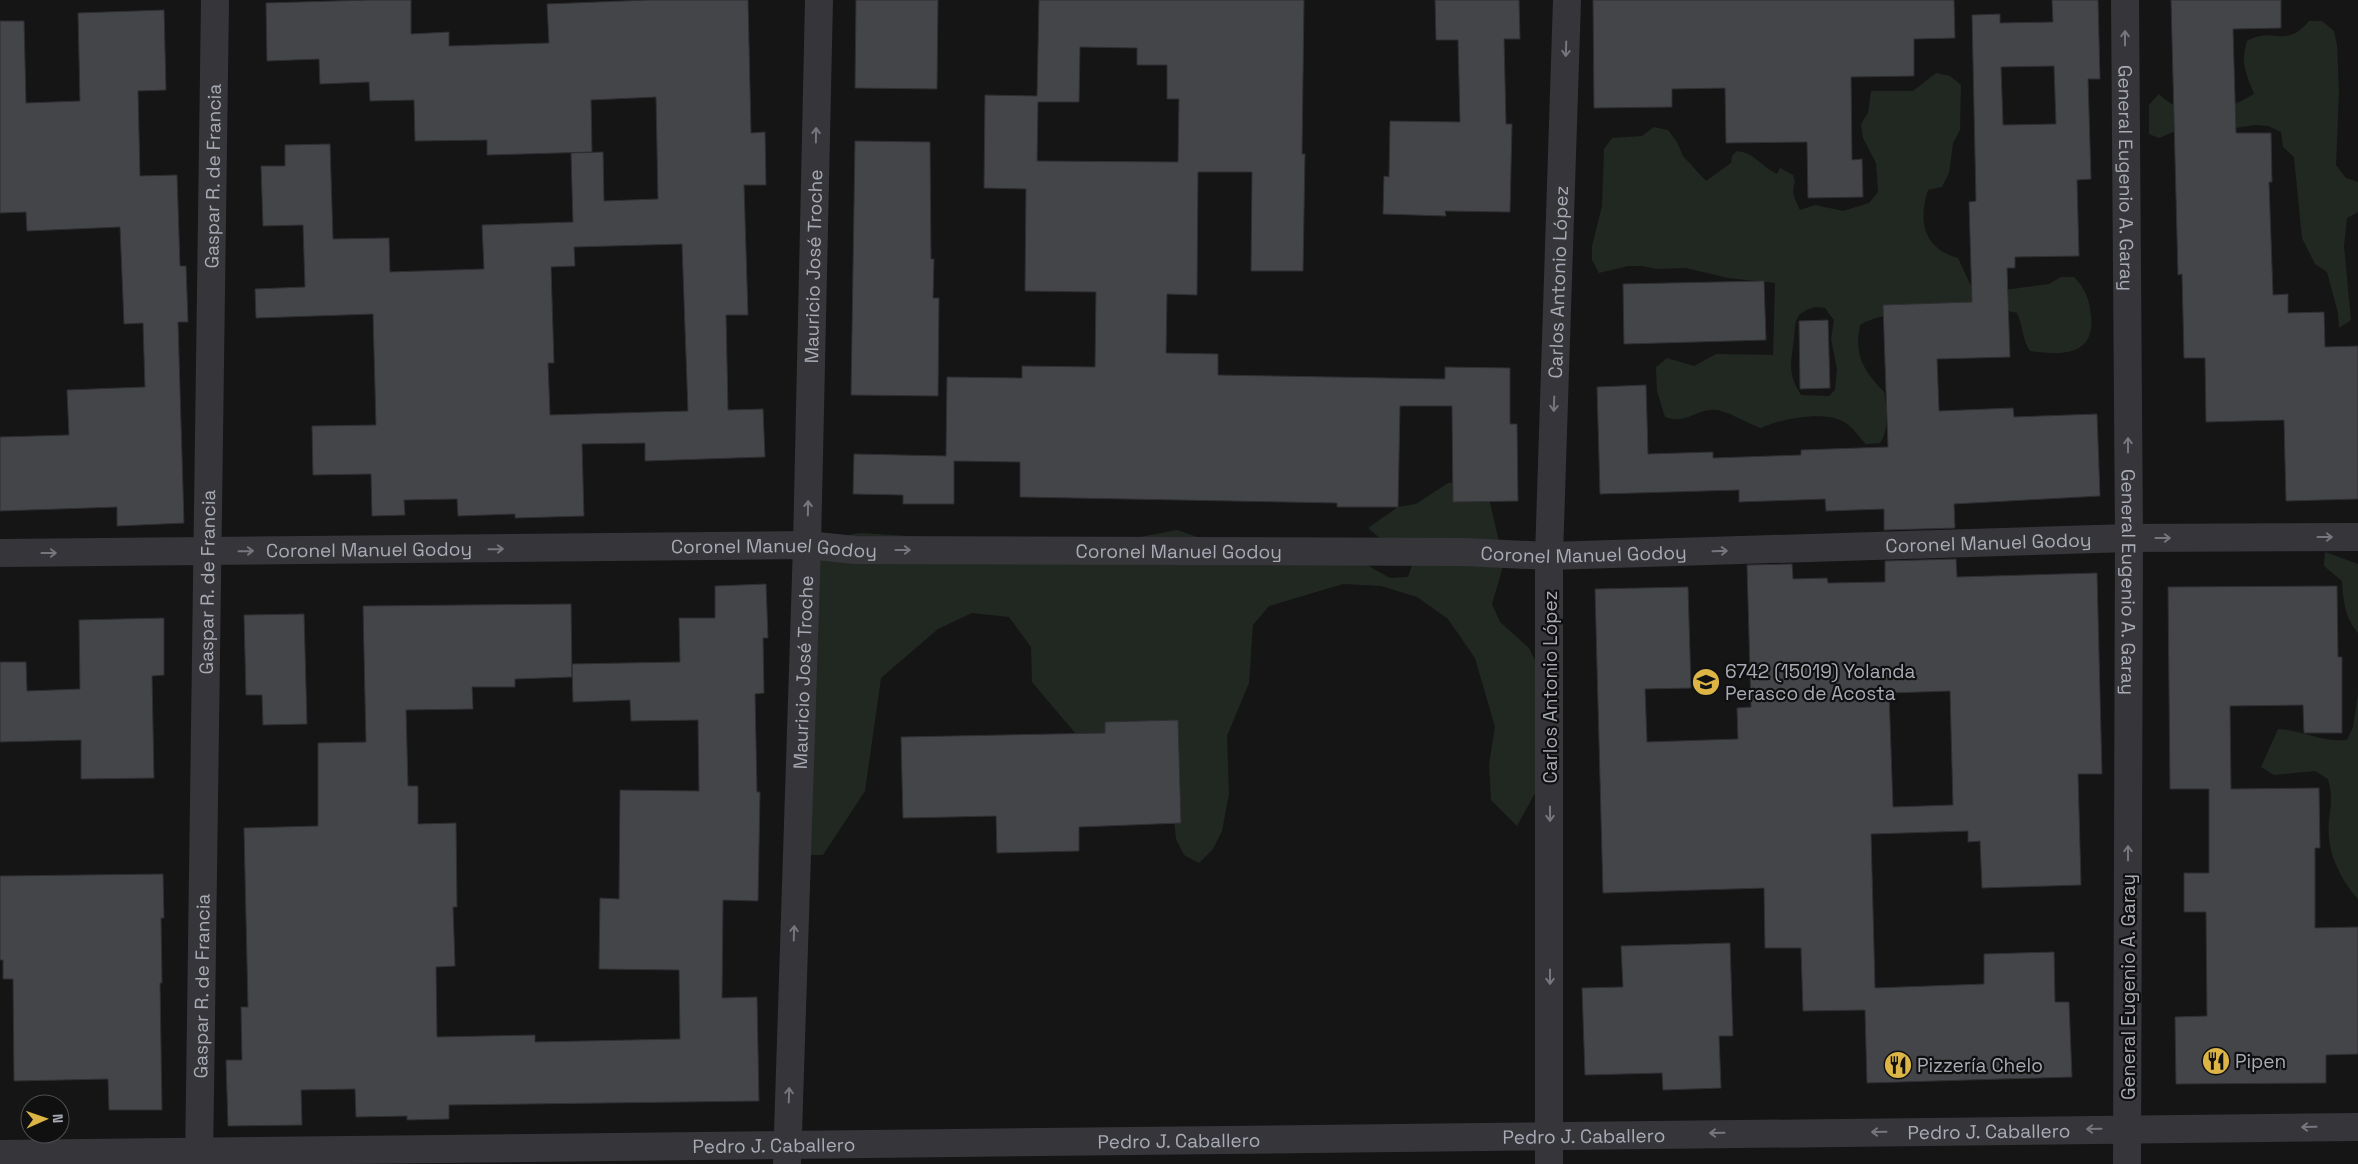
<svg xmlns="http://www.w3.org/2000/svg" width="2358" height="1164" font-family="'Space Grotesk',sans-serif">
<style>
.green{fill:#212822;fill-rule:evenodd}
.building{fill:#444549;stroke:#2f2f32;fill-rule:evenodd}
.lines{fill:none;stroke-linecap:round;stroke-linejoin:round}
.street{stroke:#36363a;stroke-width:28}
.oneway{stroke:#75767e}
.labels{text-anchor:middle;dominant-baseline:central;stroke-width:4.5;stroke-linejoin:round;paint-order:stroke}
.street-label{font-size:19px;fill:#a8abb5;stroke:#101011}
.poi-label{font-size:19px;fill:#a8abb5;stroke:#101011;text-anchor:start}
</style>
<rect width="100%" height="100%" fill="#151516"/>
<!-- green -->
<path class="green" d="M 2309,21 L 2322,21 L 2334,31 L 2337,45 L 2339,91 L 2336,165 L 2346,178 L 2358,182 L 2358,212 L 2347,218 L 2344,246 L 2351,320 L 2339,328 L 2338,313 L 2327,272 L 2315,264 L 2302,238 L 2294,157 L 2283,147 L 2281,132 L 2268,126 L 2255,125 L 2210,132 L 2185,127 L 2159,138 L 2149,134 L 2149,105 L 2159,94 C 2185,121 2225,112 2254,94 C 2246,72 2240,65 2247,41 C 2274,26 2284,50 2309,21 Z
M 1936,73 L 1950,76 L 1961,85 L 1960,130 L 1953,143 L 1949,173 L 1942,187 L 1928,190 C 1918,221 1923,248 1958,258 L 1970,284 L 1982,293 L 2049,284 L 2061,277 L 2074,277 C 2086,289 2089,299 2091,316 C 2095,357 2061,355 2030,351 C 2022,339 2023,326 2017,313 C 2004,310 1989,305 1975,305 C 1951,305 1878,312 1860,325 C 1854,355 1863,370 1884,392 C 1887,406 1889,432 1880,443 L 1866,444 C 1859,437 1852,426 1844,422 C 1825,410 1779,419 1761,428 C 1749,424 1727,411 1717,410 C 1694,408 1690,425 1665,417 L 1657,391 L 1656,367 L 1667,358 L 1694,366 L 1716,354 L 1773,355 L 1775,283 L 1728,278 L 1686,268 L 1656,269 L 1642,266 L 1628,266 L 1599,273 L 1592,260 L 1592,246 L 1602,206 L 1604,149 L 1612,138 L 1642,136 L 1654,127 L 1668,130 L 1677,142 L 1683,156 L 1706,181 L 1731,163 L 1732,156 L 1737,151 C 1755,153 1762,167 1777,174 L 1780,168 L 1793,175 L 1795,182 C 1791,193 1795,200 1800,210 L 1815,205 L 1843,211 L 1869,203 L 1878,192 L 1876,163 L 1863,138 L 1861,124 L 1868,113 L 1871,91 L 1913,91 ZM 1817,307 L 1825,308 L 1834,320 L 1831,339 L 1837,369 L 1835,390 L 1829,396 L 1801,395 C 1789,376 1790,366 1793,346 C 1797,325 1790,312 1817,307 Z
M 1485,481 L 1504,563 L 1492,604 L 1500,622 L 1529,648 L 1545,682 L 1551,764 L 1517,826 L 1491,800 L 1489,764 L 1495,727 L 1475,658 L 1448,619 L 1417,597 L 1381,586 L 1343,584 L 1269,606 L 1253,625 L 1249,683 L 1227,736 L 1229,794 L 1222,831 L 1213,849 L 1199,863 L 1184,855 L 1176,839 L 1172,800 L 1087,747 L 1032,682 L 1031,647 L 1009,617 L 972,613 L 938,629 L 881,678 L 865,791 L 823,855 L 805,855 L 819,564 C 830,543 836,536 861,533 L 1087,547 L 1177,530 L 1232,549 L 1324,541 L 1390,578 L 1408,577 L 1414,559 L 1396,552 L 1368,528 L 1398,507 L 1416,504 L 1448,483 Z
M 2325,552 L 2358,564 L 2358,633 C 2345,618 2343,601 2342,581 L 2324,566 Z
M 2358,694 L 2358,899 C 2344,884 2330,858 2329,837 C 2327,814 2335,805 2328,779 L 2315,771 L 2274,775 L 2261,767 L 2278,729 C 2301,730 2323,743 2347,740 L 2353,727 Z"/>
<!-- building -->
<path class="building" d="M 369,0 L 411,0 L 411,34 L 449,32 L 449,46 L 549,43 L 547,4 L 648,0 L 748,0 L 751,133 L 765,132 L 766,185 L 744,185 L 748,315 L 726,315 L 728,410 L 763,409 L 765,457 L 645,461 L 645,443 L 582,444 L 584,516 L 515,518 L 515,514 L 458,516 L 457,499 L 404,500 L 405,515 L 372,516 L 371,474 L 313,475 L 312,426 L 376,425 L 373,314 L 256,318 L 255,289 L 305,287 L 303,225 L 263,226 L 261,166 L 285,166 L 285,145 L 330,144 L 333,239 L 389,238 L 390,272 L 484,269 L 482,225 L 573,222 L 571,153 L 603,152 L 604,201 L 658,199 L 656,97 L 591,100 L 592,152 L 487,155 L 487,140 L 415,141 L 414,100 L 370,101 L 369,82 L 320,84 L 319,59 L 267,61 L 266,3 ZM 682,244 L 688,411 L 550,415 L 548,363 L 554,363 L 551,267 L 575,266 L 574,247 Z
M 856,0 L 938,0 L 937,89 L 855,88 Z
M 1039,0 L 1304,0 L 1302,154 L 1305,154 L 1303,271 L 1251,271 L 1252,172 L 1198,172 L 1197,295 L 1167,294 L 1166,353 L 1218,354 L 1218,375 L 1445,379 L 1445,367 L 1510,368 L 1510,424 L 1517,424 L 1518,501 L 1453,502 L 1452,406 L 1400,406 L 1398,507 L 1337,507 L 1337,503 L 1020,497 L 1020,462 L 954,461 L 954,504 L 903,504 L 903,495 L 853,494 L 854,454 L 946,456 L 947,377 L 1022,378 L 1022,366 L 1095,367 L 1096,292 L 1025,291 L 1026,189 L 984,188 L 985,95 L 1037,96 ZM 1080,47 L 1137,48 L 1137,65 L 1167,65 L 1167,99 L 1179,99 L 1178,162 L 1037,161 L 1038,102 L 1079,102 Z
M 1435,0 L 1519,0 L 1520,39 L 1504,39 L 1506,124 L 1512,124 L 1510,212 L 1445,211 L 1446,216 L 1383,214 L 1384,176 L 1389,177 L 1390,121 L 1460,122 L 1458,40 L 1436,40 Z
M 1593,0 L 1954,0 L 1955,38 L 1914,39 L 1914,76 L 1851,77 L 1852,160 L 1862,159 L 1863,197 L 1808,198 L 1807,142 L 1726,143 L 1725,88 L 1672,89 L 1672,107 L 1594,108 Z
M 2052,0 L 2098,0 L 2100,79 L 2088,79 L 2091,179 L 2077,180 L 2079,256 L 2015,257 L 2015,268 L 2007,268 L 2010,357 L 1937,359 L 1939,411 L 2013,408 L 2014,417 L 2097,414 L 2100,496 L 1954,504 L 1955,528 L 1884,530 L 1884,509 L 1826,511 L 1825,499 L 1739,502 L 1739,490 L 1600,494 L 1597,387 L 1646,385 L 1648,454 L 1713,452 L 1713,458 L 1801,455 L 1801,450 L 1888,447 L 1883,305 L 1972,302 L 1969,202 L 1976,201 L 1972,15 L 2000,14 L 2000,23 L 2053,22 ZM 2054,66 L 2056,124 L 2003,125 L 2001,67 Z
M 2171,0 L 2281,0 L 2281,28 L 2233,29 L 2236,133 L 2271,133 L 2272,182 L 2269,182 L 2273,295 L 2288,294 L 2288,313 L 2324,312 L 2325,347 L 2358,346 L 2358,499 L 2286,501 L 2284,420 L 2206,422 L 2205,358 L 2184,358 L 2182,274 L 2178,275 Z
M 164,10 L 166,90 L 138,91 L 140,176 L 177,175 L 180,266 L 186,266 L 188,322 L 178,322 L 184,523 L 117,526 L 117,507 L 0,511 L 0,437 L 69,435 L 67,390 L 145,387 L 143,323 L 124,324 L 120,227 L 27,231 L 26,212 L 0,213 L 0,21 L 24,21 L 26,103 L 80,101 L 78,13 Z
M 855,141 L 930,142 L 931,259 L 934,259 L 933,298 L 939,298 L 938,396 L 851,395 Z
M 1764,281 L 1766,340 L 1624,344 L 1623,284 Z
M 1828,320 L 1830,388 L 1800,389 L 1799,321 Z
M 1956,559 L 1957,577 L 2097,573 L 2102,774 L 2078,774 L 2081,885 L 1982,888 L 1980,841 L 1968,842 L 1968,831 L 1871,834 L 1875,988 L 1984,984 L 1984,954 L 2054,952 L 2055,1002 L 2069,1002 L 2072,1077 L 1867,1083 L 1865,1010 L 1803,1011 L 1801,948 L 1765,948 L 1764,888 L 1603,893 L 1595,589 L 1688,587 L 1691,688 L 1645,689 L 1647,742 L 1738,739 L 1737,708 L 1751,707 L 1747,565 L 1792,564 L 1793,579 L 1827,578 L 1828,583 L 1885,582 L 1885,561 ZM 1950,691 L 1953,805 L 1893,807 L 1889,693 Z
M 766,584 L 768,638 L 763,638 L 764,693 L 755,694 L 757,792 L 760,792 L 758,901 L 723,900 L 722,998 L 757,997 L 759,1101 L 449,1105 L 449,1119 L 407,1120 L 407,1116 L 356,1117 L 355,1089 L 301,1090 L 302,1125 L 228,1126 L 226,1060 L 242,1060 L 241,1007 L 248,1007 L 244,828 L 318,826 L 318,743 L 366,742 L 363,606 L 571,604 L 572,677 L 515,679 L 515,687 L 472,687 L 473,709 L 406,710 L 408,786 L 418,786 L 418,824 L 456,823 L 457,907 L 453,907 L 455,966 L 436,967 L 437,1037 L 535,1035 L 535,1042 L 680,1039 L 679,970 L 599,969 L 600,898 L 619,899 L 620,790 L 699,791 L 698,720 L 631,721 L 630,700 L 573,702 L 572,664 L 680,662 L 679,618 L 715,618 L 715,586 Z
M 2337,586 L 2338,657 L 2342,657 L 2342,733 L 2304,733 L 2303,705 L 2230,706 L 2231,789 L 2319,788 L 2320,848 L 2315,848 L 2315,928 L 2358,927 L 2358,1054 L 2326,1055 L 2326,1083 L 2176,1084 L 2175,1017 L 2207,1016 L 2206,912 L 2184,912 L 2184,873 L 2209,873 L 2209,789 L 2170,789 L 2168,587 Z
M 304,614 L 307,724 L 263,725 L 262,695 L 246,695 L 244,615 Z
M 164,618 L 164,675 L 152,676 L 154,778 L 81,779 L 81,740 L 0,742 L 0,662 L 26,662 L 27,691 L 80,689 L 79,620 Z
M 1178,720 L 1181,823 L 1079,827 L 1079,851 L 997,853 L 996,816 L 903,818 L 901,737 L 1105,733 L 1105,722 Z
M 163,874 L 164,918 L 161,918 L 162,983 L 160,983 L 162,1110 L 109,1110 L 108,1079 L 14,1081 L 13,979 L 3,979 L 3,960 L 0,960 L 0,876 Z
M 1730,943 L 1733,1036 L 1719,1036 L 1721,1088 L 1663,1090 L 1662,1073 L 1585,1075 L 1582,988 L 1623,987 L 1621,946 Z"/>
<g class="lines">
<!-- street -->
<g class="street">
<path id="s1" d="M 2125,0 L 2129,538 L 2127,1164"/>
<path id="s2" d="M 0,553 L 807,545 L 855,550 L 1464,552 L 1549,556 L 2129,538 L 2358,537"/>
<path id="s3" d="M 0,1154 L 2358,1127"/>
<path id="s4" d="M 199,1164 L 215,0"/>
<path id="s5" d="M 787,1164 L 807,545 L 819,0"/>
<path id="s6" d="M 1549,1164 L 1549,556 L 1567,0"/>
</g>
</g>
<!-- one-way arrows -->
<defs><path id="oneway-shaft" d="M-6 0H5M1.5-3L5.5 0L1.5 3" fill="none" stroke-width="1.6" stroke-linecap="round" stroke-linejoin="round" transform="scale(1.25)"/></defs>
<g class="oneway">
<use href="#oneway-shaft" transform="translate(2125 38) rotate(-90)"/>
<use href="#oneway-shaft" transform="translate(1566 49) rotate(92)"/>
<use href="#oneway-shaft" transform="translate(816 135) rotate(-89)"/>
<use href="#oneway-shaft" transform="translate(1554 404) rotate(92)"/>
<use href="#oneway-shaft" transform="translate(2128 445) rotate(-90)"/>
<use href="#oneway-shaft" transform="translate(808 508) rotate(-89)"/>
<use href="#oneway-shaft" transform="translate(2325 537)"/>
<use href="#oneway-shaft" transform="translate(2163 538)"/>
<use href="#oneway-shaft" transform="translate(496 549) rotate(-1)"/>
<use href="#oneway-shaft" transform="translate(903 550)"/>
<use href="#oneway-shaft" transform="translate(246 551) rotate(-1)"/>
<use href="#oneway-shaft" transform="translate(1720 551) rotate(-2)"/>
<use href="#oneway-shaft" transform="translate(49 553)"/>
<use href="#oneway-shaft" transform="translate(1550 814) rotate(90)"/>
<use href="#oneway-shaft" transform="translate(2128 853) rotate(-90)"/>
<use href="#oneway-shaft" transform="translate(794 933) rotate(-88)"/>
<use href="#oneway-shaft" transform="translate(1550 977) rotate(90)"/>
<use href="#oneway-shaft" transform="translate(789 1095) rotate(-88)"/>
<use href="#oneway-shaft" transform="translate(2309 1127) rotate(179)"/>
<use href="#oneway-shaft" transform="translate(2094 1129) rotate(179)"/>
<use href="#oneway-shaft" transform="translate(1879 1132) rotate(179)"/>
<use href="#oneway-shaft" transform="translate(1717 1133) rotate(179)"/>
</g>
<!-- icons -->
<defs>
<symbol id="school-disc" viewBox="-11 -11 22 22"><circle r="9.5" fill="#dcb546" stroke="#101011"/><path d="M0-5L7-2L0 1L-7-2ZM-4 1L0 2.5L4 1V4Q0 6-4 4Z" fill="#111"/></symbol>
<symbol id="restaurant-disc" viewBox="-11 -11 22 22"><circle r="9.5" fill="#dcb546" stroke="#101011"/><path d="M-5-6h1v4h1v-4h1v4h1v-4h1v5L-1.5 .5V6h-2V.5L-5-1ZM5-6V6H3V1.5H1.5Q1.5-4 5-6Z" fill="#111"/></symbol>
</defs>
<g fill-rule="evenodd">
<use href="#school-disc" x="1690" y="666" width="32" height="32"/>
<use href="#restaurant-disc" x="2200" y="1045" width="32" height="32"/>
<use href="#restaurant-disc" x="1882" y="1049" width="32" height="32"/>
</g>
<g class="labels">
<!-- street labels -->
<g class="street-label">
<text stroke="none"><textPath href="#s4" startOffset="988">Gaspar R. de Francia</textPath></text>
<text stroke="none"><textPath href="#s1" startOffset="178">General Eugenio A. Garay</textPath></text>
<text stroke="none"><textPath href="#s5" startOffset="898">Mauricio José Troche</textPath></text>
<text stroke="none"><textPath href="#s6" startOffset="882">Carlos Antonio López</textPath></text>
<text stroke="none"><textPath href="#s2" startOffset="1989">Coronel Manuel Godoy</textPath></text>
<text stroke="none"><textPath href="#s2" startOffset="774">Coronel Manuel Godoy</textPath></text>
<text stroke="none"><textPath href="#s2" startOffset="369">Coronel Manuel Godoy</textPath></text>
<text stroke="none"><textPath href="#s2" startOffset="1179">Coronel Manuel Godoy</textPath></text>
<text stroke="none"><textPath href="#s2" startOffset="1584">Coronel Manuel Godoy</textPath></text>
<text stroke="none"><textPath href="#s4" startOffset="582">Gaspar R. de Francia</textPath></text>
<text stroke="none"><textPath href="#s1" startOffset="582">General Eugenio A. Garay</textPath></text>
<text stroke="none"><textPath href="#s5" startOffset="492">Mauricio José Troche</textPath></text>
<text transform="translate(1550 687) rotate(-90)">Carlos Antonio López</text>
<text stroke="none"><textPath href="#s4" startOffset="178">Gaspar R. de Francia</textPath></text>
<text transform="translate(2128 987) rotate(-90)">General Eugenio A. Garay</text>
<text stroke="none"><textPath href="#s3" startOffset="1989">Pedro J. Caballero</textPath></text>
<text stroke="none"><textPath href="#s3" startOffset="1584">Pedro J. Caballero</textPath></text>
<text stroke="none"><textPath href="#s3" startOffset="1179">Pedro J. Caballero</textPath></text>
<text stroke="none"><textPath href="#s3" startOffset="774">Pedro J. Caballero</textPath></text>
</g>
<!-- poi labels -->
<g class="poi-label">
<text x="1725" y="671">6742 (15019) Yolanda<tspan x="1725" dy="22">Perasco de Acosta</tspan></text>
<text x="2235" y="1061">Pipen</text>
<text x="1917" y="1065">Pizzería Chelo</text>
</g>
</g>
<!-- north arrow -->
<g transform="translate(45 1119) rotate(88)"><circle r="24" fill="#101011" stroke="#4d4e53"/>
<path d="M0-4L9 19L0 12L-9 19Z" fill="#dcb546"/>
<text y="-8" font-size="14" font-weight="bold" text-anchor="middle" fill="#a8abb5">N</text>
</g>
</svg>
